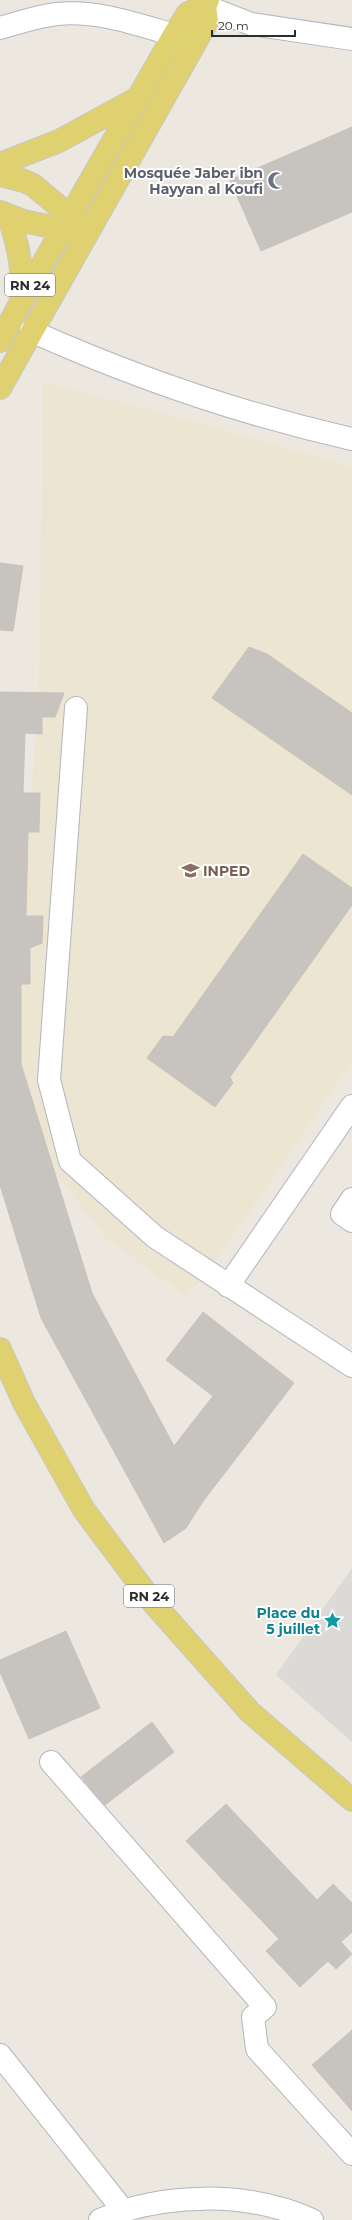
<svg xmlns="http://www.w3.org/2000/svg" width="352" height="2220" font-family="Montserrat,sans-serif">
<style>
.education{fill:#ebe5d1}
.plaza{fill:#dcdad6}
.building{fill:#c7c4bf;stroke:#c7c3b9}
.lines{fill:none;stroke-linecap:round;stroke-linejoin:round}
.minor-casing{stroke:#b3b4be;stroke-width:24}
.major-casing{stroke:#c8c8c8;stroke-width:24}
.minor{stroke:#fff;stroke-width:22}
.major{stroke:#e0d170;stroke-width:22}
.labels{text-anchor:middle;dominant-baseline:central;stroke-width:4;stroke-linejoin:round;paint-order:stroke}
.shield{fill:#fff;stroke:#6b6b6b;stroke-width:1}
.shield-label{font-size:13px;font-weight:bold;fill:#2c2c2c}
.worship-label{font-size:14px;font-weight:bold;fill:#5b616d;stroke:#fff;text-anchor:end}
.education-label{font-size:14px;font-weight:bold;fill:#785e54;stroke:#fff;text-anchor:start}
.culture-label{font-size:14px;font-weight:bold;fill:#0d838f;stroke:#fff;text-anchor:end}
</style>
<rect width="100%" height="100%" fill="#ece8e0"/>
<!-- education -->
<path class="education" d="M 43,382 L 159,412 L 352,467 L 352,1062 L 221,1253 L 187,1297 L 107,1239 L 51,1168 L 14,1072 L 39,680 Z"/>
<!-- plaza -->
<path class="plaza" d="M 352,1568 L 352,1742 L 276,1675 Z"/>
<!-- building -->
<path class="building" d="M 352,127 L 352,212 L 261,251 L 230,180 Z
M 0,563 L 23,566 L 13,631 L 0,630 Z
M 249,647 L 267,654 L 352,713 L 352,795 L 212,698 Z
M 0,692 L 64,693 L 55,717 L 42,717 L 42,734 L 25,733 L 23,793 L 40,793 L 39,832 L 28,832 L 26,916 L 43,916 L 42,943 L 30,948 L 30,984 L 21,984 L 21,1064 L 92,1293 L 174,1446 L 213,1396 L 166,1360 L 203,1312 L 294,1383 L 204,1500 L 186,1528 L 164,1543 L 41,1318 L 0,1185 Z
M 303,854 L 352,888 L 352,905 L 230,1077 L 233,1083 L 215,1107 L 147,1058 L 163,1036 L 173,1037 Z
M 66,1631 L 100,1708 L 29,1739 L 0,1672 L 0,1660 Z
M 152,1722 L 174,1752 L 105,1805 L 81,1777 Z
M 226,1804 L 317,1900 L 333,1884 L 352,1903 L 352,1932 L 341,1942 L 352,1954 L 336,1969 L 328,1961 L 300,1987 L 266,1951 L 279,1939 L 186,1841 Z
M 352,2030 L 352,2111 L 312,2065 Z"/>
<g class="lines">
<defs>
<path id="minor" d="M 205,6 L 251,24 L 352,39
M 0,28 C 18,23 38,16 57,14 C 97,10 136,24 174,35
M 31,331 C 134,377 241,414 352,439
M 76,708 L 49,1080 L 70,1161 L 155,1237 L 352,1366
M 352,1199 L 342,1214 L 352,1221
M 228,1286 L 352,1106
M 51,1762 L 265,2007 L 253,2017 L 257,2049 L 352,2154
M 0,2055 L 123,2210
M 100,2220 C 162,2192 249,2191 312,2220"/>
<path id="major" d="M 0,164 L 59,141 L 136,99
M 0,175 L 24,181 L 33,185 L 81,225
M 0,212 L 23,221 L 76,232
M 8,216 C 19,244 23,269 22,299
M 0,341 L 22,300 L 174,35 L 188,13 L 205,6
M 0,388 L 207,22 L 205,6 L 208,0
M 0,1349 L 24,1403 L 84,1510 L 155,1605 L 250,1712 L 352,1800"/>
</defs>
<!-- minor casing -->
<use href="#minor" class="minor-casing"/>
<!-- major casing -->
<use href="#major" class="major-casing"/>
<!-- minor -->
<use href="#minor" class="minor"/>
<!-- major -->
<use href="#major" class="major"/>
</g>
<!-- icons -->
<defs>
<symbol id="mosque-bare" viewBox="-9 -9 18 18"><path d="M3.5-4.9A6 6 0 1 0 3.5 4.9A5 5 0 1 1 3.5-4.9Z" fill="#6b7280" stroke="#fff" stroke-width="2.5" paint-order="stroke"/></symbol>
<symbol id="university-bare" viewBox="-9 -9 18 18"><path d="M0-5L7-2L0 1L-7-2ZM-4 1L0 2.5L4 1V4Q0 6-4 4Z" fill="#8d6e63" stroke="#fff" stroke-width="2.5" paint-order="stroke"/></symbol>
<symbol id="sight-bare" viewBox="-9 -9 18 18"><path d="M0-6L1.8-2.2L6-1.7L2.9 1.2L3.7 5.4L0 3.3L-3.7 5.4L-2.9 1.2L-6-1.7L-1.8-2.2Z" fill="#0f9aa8" stroke="#fff" stroke-width="2.5" paint-order="stroke"/></symbol>
</defs>
<g fill-rule="evenodd">
<use href="#mosque-bare" x="264" y="168" width="25" height="25"/>
<use href="#university-bare" x="178" y="858" width="25" height="25"/>
<use href="#sight-bare" x="320" y="1608" width="25" height="25"/>
</g>
<g class="labels">
<!-- shield labels -->
<g class="shield">
<rect x="5" y="274" width="50" height="22" rx="3"/>
<rect x="124" y="1585" width="50" height="22" rx="3"/>
</g>
<g class="shield-label">
<text x="30" y="285">RN 24</text>
<text x="149" y="1596">RN 24</text>
</g>
<!-- worship labels -->
<g class="worship-label">
<text x="263" y="173">Mosquée Jaber ibn<tspan x="263" dy="16">Hayyan al Koufi</tspan></text>
</g>
<!-- education labels -->
<g class="education-label">
<text x="203" y="871">INPED</text>
</g>
<!-- culture labels -->
<g class="culture-label">
<text x="320" y="1613">Place du<tspan x="320" dy="16">5 juillet</tspan></text>
</g>
</g>
<!-- scale -->
<path d="M212 30v6h83v-6" fill="none" stroke="#2c2c2c" stroke-width="2"/>
<text x="218" y="30" font-size="12" fill="#2c2c2c" stroke="#ffffff" stroke-width="3" paint-order="stroke">20 m</text>
</svg>
